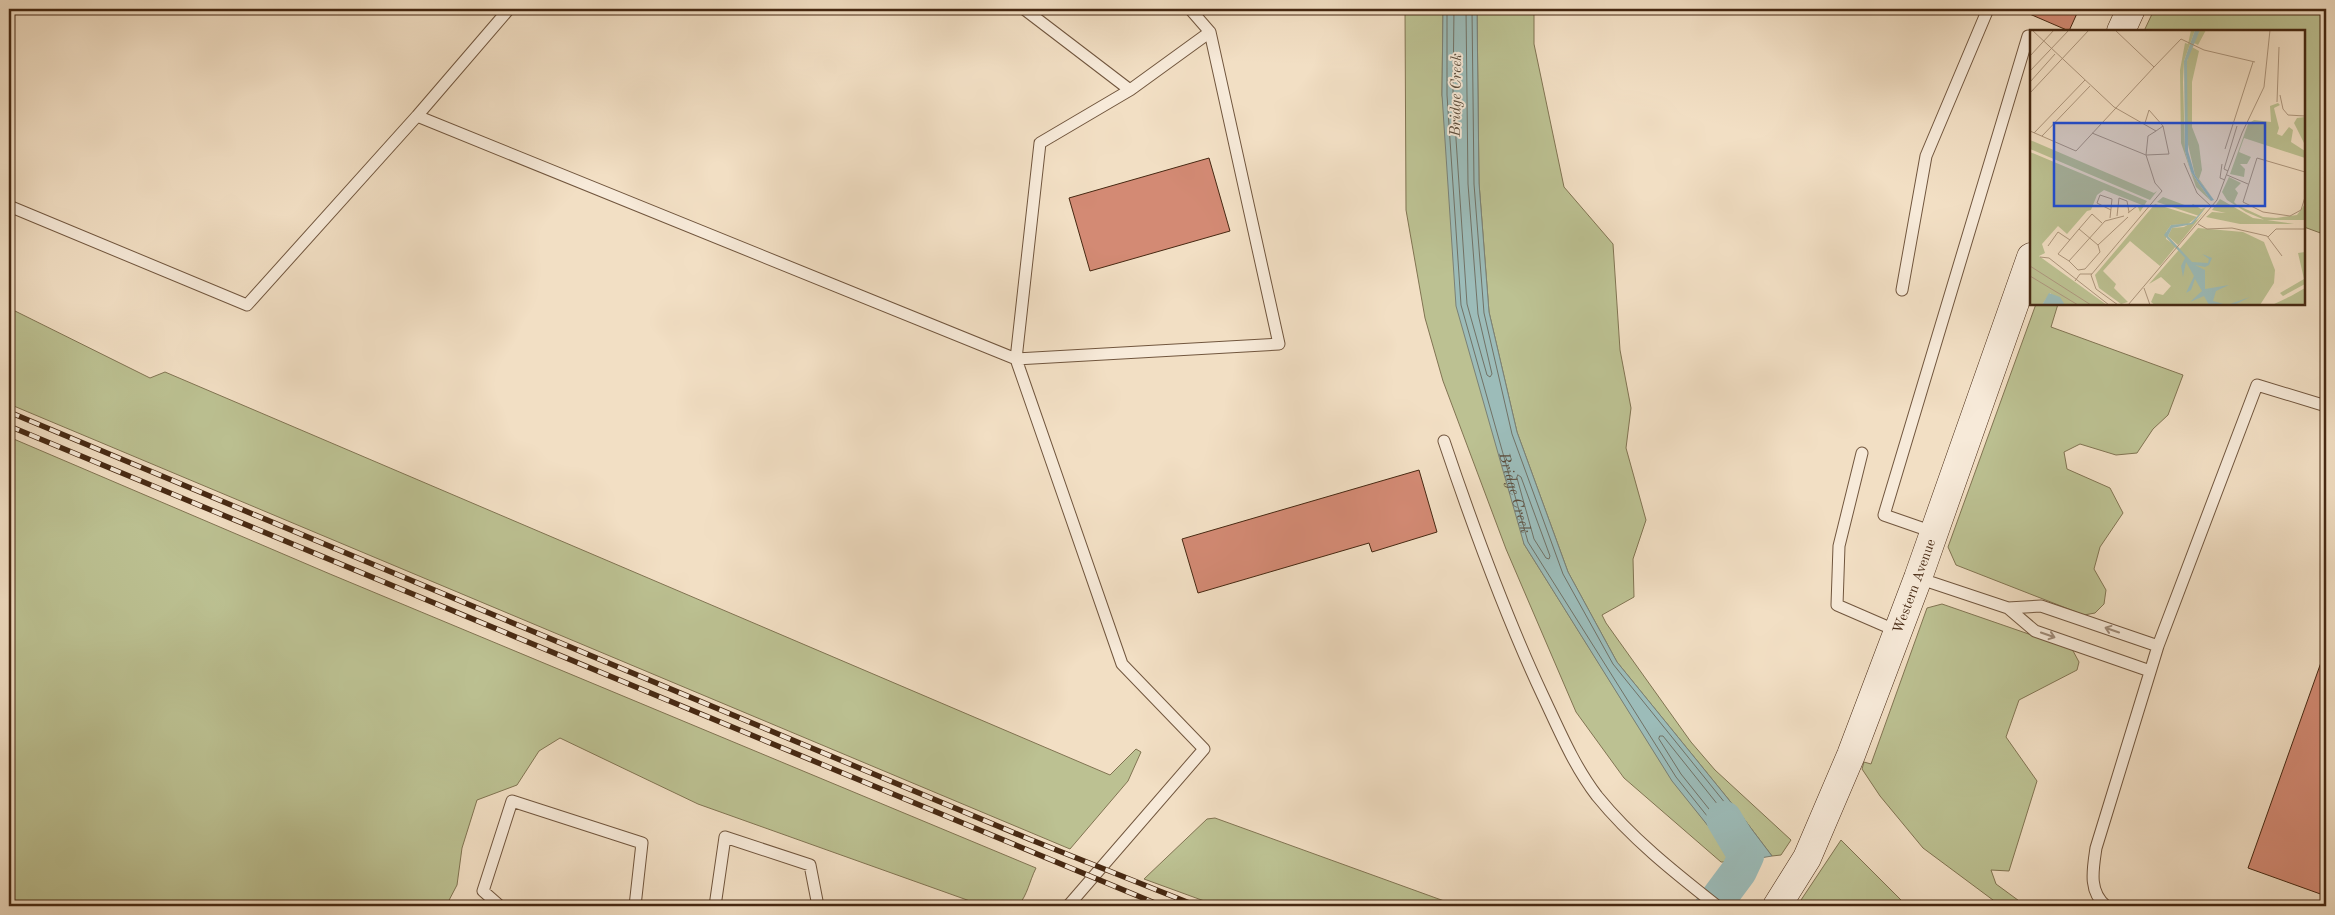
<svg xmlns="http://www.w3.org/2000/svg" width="2335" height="915" font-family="'Old Standard TT',serif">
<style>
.green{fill:#bcc192;stroke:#817452}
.water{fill:#9cbcb9;stroke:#7a8176}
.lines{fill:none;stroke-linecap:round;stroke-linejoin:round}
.shore{stroke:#717266;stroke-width:1}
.river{stroke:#9cbcb9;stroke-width:36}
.building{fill:#d38a74;stroke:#462812}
.lane-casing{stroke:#71563e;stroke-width:13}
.secondary-casing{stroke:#462812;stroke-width:29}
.lane{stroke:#f7ead9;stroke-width:11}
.secondary{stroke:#f7ead9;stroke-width:28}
.rail-casing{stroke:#462812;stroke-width:5.5}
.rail{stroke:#f7ead9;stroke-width:4;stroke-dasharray:11;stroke-linecap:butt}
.oneway{stroke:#9e8976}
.labels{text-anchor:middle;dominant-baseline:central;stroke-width:4;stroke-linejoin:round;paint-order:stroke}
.street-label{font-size:14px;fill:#462812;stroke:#f7ead9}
.water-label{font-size:15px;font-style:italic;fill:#5c4d3c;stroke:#f7ead9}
.inset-road{fill:none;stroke:#ad967d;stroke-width:1}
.view{fill:#1d4ed8;fill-opacity:0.15;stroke:#1d4ed8;stroke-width:2.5}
.inset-edge{fill:none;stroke:#462812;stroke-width:2.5}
</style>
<rect width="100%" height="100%" fill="#f2dfc4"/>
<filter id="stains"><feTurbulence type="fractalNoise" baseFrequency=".004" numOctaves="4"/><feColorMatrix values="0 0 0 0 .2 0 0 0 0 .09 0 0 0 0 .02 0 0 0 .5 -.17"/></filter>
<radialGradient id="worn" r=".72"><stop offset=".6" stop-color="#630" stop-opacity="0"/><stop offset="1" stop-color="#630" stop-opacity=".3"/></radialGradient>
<!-- green -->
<path class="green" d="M 1405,9 L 1443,9 L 1442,95 L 1524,544 L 1672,780 L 1737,862 L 1721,862 L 1624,778 L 1576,712 L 1506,549 L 1443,381 L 1425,318 L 1406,210 Z
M 1477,9 L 1534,9 L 1534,44 L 1564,187 L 1613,244 L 1620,350 L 1631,408 L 1626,448 L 1646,520 L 1633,559 L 1634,597 L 1602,615 L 1606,623 L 1691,742 L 1715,770 L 1791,840 L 1781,855 L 1772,856 L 1738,811 L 1617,662 L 1568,572 L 1517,432 L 1489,312 L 1479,183 Z
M 2166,9 L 2326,9 L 2326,235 L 2304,227 L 2304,31 L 2144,31 L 2153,12 Z
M 2036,304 L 2058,304 L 2051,327 L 2183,375 L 2168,415 L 2153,429 L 2137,453 L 2116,455 L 2080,444 L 2064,452 L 2067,469 L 2110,488 L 2123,513 L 2100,547 L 2094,569 L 2106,590 L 2104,604 L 2095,613 L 2084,615 L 1956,565 L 1948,547 Z
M 9,308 L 150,378 L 165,372 L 1110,775 L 1136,749 L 1141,752 L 1128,781 L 1070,849 L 9,404 Z
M 9,437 L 330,574 L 1036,868 C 1029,882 1028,894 1018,906 L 984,906 L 698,804 L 560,738 L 539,751 L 517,785 L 477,800 L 462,848 L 457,885 L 446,906 L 9,906 Z
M 1942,604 L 2072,649 L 2079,662 L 2077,670 L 2019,700 L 2006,737 L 2037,781 L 2009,871 L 1991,870 L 1996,884 L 2026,906 L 2001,906 L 1923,848 L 1880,796 L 1862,769 L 1864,762 L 1871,764 L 1927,608 Z
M 1215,818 L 1458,906 L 1218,906 L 1144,879 L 1207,819 Z
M 1841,840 L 1907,906 L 1797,906 Z"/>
<!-- water -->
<path class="water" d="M 1443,9 L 1477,9 L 1479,183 L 1489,312 L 1517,432 L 1568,572 L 1617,662 L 1738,811 L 1772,856 L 1737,862 L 1672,781 L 1524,544 L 1456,306 L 1442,95 Z"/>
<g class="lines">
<!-- shore -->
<g class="shore">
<path id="s1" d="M 1447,9 L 1447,95 L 1461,305 L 1528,542 L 1676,777 L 1739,856 L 1759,853 L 1761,850 L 1734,814 L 1613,664 L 1563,574 L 1512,434 L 1484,313 L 1474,184 L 1472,9"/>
<path d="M 1454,9 L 1453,94 L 1467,304 L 1487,375 L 1490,377 L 1492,374 L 1478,314 L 1468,184 L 1466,9"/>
<path d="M 1518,475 L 1521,477 L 1550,556 L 1549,559 L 1546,558 L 1534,539 L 1517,478 Z"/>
<path d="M 1660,736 L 1663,736 L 1750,845 L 1749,848 L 1741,849 L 1681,774 L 1659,739 Z"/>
</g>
<!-- river -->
<path class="river" d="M 1713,906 L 1739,871 L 1746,856 L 1724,819"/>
</g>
<!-- building -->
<path class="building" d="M 2018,9 L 2079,9 L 2069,31 Z
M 1209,158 L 1230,231 L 1090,271 L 1069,198 Z
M 1419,470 L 1437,532 L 1372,552 L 1369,543 L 1198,593 L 1182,539 Z
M 2324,654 L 2326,654 L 2326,896 L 2248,868 Z"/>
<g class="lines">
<defs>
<path id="lane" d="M 1024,9 L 1130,90 L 1040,143 L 1016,359 L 1122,664 L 1204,749 L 1068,906
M 1190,9 L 1210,32
M 417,116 L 1016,359 L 1279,344 L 1210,32 L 1130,90
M 9,206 L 247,305 L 417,116 L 509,9
M 1902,290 L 1926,156 L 1988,9
M 1444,441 C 1473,527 1504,613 1543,696 C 1559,730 1574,766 1597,796 C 1632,839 1674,872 1717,906
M 1862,453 L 1839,546 L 1837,605 L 1897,631
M 1933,532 L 1884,515 L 2028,36
M 1918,578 L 2008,608 L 2035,631 L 2150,671
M 2008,608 L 2041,606 L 2158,646
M 500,906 L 483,891 L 512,801 L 642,843 L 635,906
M 715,906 L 725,837 L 810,865 L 818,906
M 2106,906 C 2088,891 2093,869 2096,848 L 2158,646 L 2257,385 L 2326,406"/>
<g id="secondary">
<path d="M 2121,31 L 2131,9"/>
<path id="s2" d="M 1777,906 L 1807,858 L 1851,755 L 1918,578 L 2031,257"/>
</g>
</defs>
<!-- lane casing -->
<use href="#lane" class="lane-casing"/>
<!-- secondary casing -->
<use href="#secondary" class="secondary-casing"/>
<!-- lane -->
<use href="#lane" class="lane"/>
<!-- secondary -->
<use href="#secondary" class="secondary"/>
<defs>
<path id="rail" d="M 9,412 L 1029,839 L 1197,906
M 9,426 L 1162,906"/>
</defs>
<!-- rail casing -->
<use href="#rail" class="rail-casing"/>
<!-- rail -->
<use href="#rail" class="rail"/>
</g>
<!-- one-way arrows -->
<defs><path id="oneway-shaft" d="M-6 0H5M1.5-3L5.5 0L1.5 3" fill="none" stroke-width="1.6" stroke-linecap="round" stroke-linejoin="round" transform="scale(1.25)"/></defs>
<g class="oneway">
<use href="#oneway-shaft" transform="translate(2112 630) rotate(-161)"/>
<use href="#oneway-shaft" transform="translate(2048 635) rotate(19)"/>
</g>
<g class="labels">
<!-- street labels -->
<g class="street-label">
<text stroke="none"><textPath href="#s2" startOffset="349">Western Avenue</textPath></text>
</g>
<!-- water labels -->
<g class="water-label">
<text transform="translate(1457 95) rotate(-89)">Bridge Creek</text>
<text stroke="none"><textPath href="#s1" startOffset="492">Bridge Creek</textPath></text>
</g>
</g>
<!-- overview -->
<g transform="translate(2030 30)">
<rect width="275" height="275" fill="#f2dfc4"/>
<path d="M 161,0 L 165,0 L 154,31 L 153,52 L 155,121 L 161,142 L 181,171 L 166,157 L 151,113 L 150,40 L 155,13 L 158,14 ZM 170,0 L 176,0 L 168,15 L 164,13 L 162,17 L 169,21 L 162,52 L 162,97 L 169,115 L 172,140 L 169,149 L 184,170 L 165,145 L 157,110 L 157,31 L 161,17 ZM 248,73 L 250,75 L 244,78 L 249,98 L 247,104 L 252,106 L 259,97 L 263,100 L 261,112 L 275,121 L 275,128 L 214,108 L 209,122 L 221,127 L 217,134 L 210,134 L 215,139 L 214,147 L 200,144 L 218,94 L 224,90 L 241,92 L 240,76 ZM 275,87 L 275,115 L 264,93 L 267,88 ZM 0,110 L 124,163 L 127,161 L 120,170 L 0,119 ZM 0,122 L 117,171 L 110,182 L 108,177 L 112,175 L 74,160 L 67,165 L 61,180 L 57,181 L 37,204 L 28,196 L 12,214 L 15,223 L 9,226 L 77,275 L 35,275 L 20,263 L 12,275 L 0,275 ZM 199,147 L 211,153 L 205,159 L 208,163 L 204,172 L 207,175 L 233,187 L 246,188 L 267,185 L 275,174 L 275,190 L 235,190 L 216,182 L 197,170 L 192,162 ZM 133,167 L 160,177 L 163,174 L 171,179 L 176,177 L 169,186 L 127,172 ZM 190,169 L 223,188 L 264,194 L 210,194 L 176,187 L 182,182 L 196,183 L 182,180 ZM 125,174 L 167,187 L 158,194 L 141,195 L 136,202 L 136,209 L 146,216 L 130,236 L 100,211 L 73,241 L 86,254 L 84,258 L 98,272 L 91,274 L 69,258 L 65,245 ZM 176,180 L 148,215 L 138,206 L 142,198 L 154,197 L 168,189 ZM 168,198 L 213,202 L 234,212 L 245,240 L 244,253 L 230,275 L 125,275 L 121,272 L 125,263 L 133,265 L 141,256 L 131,247 L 119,254 ZM 275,222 L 275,254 L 253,266 L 250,263 L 274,249 L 268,223 ZM 275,258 L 275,275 L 242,275 L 261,266 Z" fill="#bcc192"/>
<path d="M 165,0 L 170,0 L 157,31 L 158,121 L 165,145 L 184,170 L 181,171 L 161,142 L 155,121 L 154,31 ZM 176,177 L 163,194 L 142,198 L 138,206 L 162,232 L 178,233 L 179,229 L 172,224 L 182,228 L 179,235 L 175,237 L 165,235 L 175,240 L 175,259 L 199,255 L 186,261 L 183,271 L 197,275 L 220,267 L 204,275 L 179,275 L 174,266 L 160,272 L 172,261 L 165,249 L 161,260 L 156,263 L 164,246 L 156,232 L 153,247 L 151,236 L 155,228 L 134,205 L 141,195 L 161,193 ZM 19,263 L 30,267 L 35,275 L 12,275 Z" fill="#9cbcb9"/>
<path class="inset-road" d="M 2,0 L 84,77 L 126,101 L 118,106 L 116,125 L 125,153 L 132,161 L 61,245 L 66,259 L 88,275M 0,26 L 24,0M 124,37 L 151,9 L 174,20 L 225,32M 0,41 L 39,0M 0,52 L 25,24M 0,63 L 59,0M 250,65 L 253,79 L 258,85 L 275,86M 247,72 L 249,17M 115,93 L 119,80 L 133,96M 0,101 L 46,121 L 124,37 L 85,0M 4,103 L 55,50M 62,103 L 116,125 L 139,124 L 133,96 L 126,101M 12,106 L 60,56M 195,119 L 223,32M 154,133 L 167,163 L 182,177M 192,134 L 190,148 L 195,150M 198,141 L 194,139 L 207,96M 275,142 L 227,128 L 213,172 L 233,182 L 260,186 L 271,180 L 275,167M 197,145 L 218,154M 98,183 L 107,176 L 113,176M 87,186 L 89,168 L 97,171 L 99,182M 94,186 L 75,191 L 39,231 L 48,240 L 55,239 L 70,222 L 68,215 L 98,187M 80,188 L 82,169 L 70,165 L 67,173 L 81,180M 168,194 L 177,199 L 202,198 L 237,206 L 252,226M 49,199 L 62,184 L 72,193M 238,207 L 246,199 L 275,199M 18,216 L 28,202 L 40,210M 10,227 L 19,228 L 79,275M 39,231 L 28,224 L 49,199 L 68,215M 0,236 L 61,275M 0,246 L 48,275M 45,251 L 50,244 L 62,244M 114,258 L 120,275M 98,275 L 187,170 L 212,103 L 234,57 L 240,0"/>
<path class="view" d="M 24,93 L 235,93 L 235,176 L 24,176 Z"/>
<rect width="275" height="275" class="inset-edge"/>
</g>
<!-- margin -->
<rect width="2335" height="915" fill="none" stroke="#f2dfc4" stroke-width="30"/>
<rect x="10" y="10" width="2315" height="895" fill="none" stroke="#462812" stroke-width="2.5"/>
<rect x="15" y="15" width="2305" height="885" fill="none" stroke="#462812"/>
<rect width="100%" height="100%" filter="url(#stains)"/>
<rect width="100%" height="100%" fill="url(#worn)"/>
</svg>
